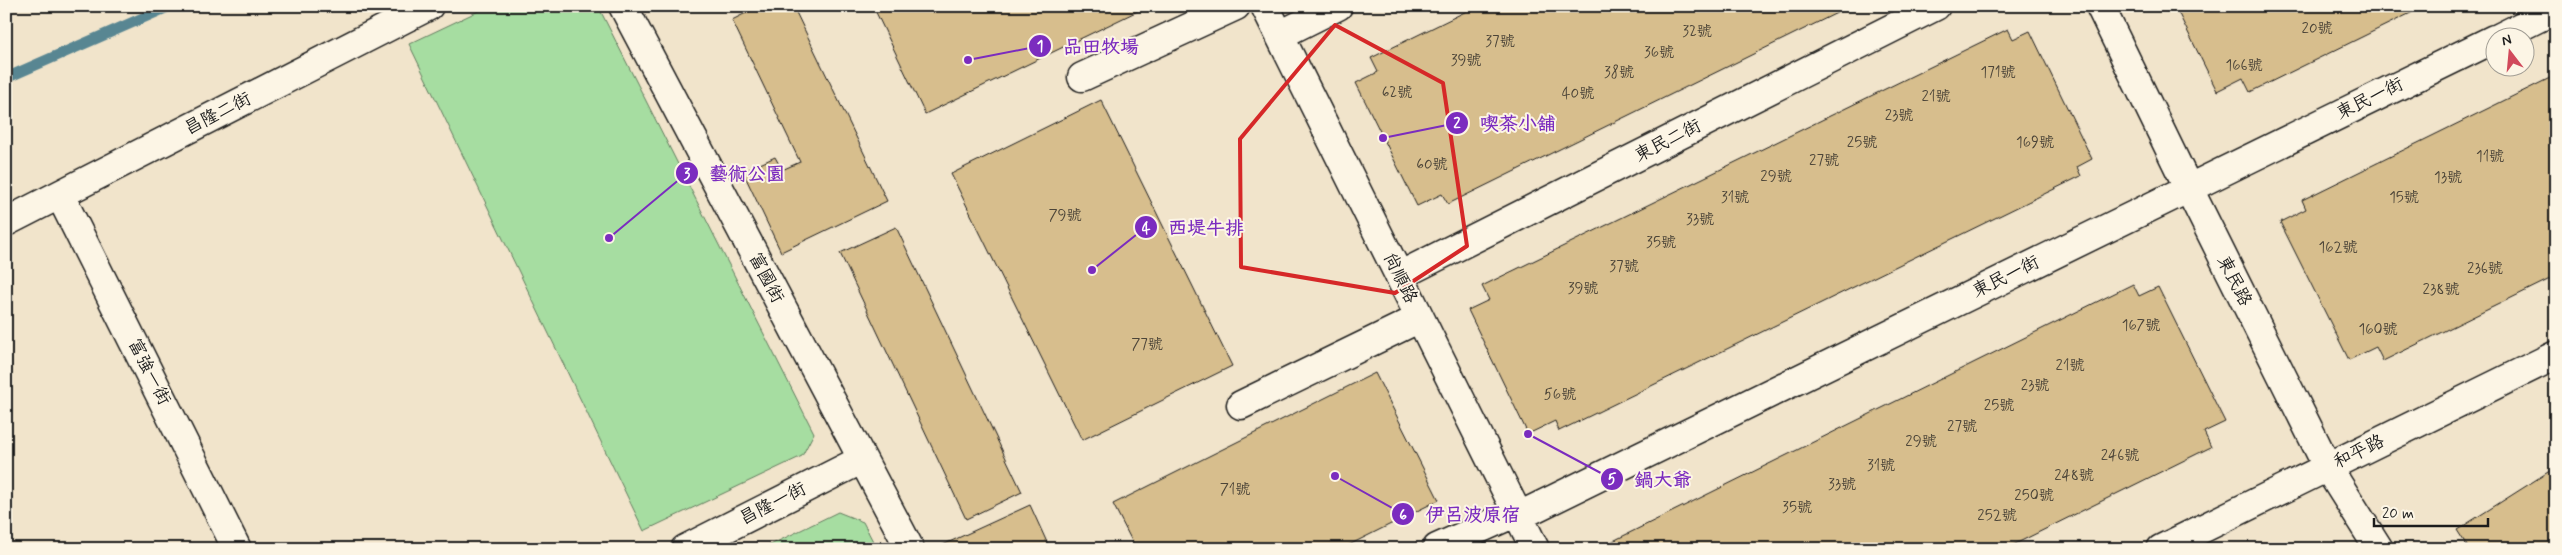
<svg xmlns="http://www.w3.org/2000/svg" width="2562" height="555" font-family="Mynerve,'LXGW WenKai TC',sans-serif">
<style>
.green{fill:#a6dda1;stroke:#617c5e}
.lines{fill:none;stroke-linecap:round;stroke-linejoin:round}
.stream{stroke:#598692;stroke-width:11}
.building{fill:#d7be8d;stroke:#1c1c1c}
.minor-casing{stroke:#1c1c1c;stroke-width:31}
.minor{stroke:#fcf5e5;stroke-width:28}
.marked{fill:none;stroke:#d62828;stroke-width:4;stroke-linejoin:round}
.labels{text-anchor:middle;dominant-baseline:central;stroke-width:4;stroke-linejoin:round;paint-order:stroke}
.number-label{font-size:15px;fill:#4b4438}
.street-label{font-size:18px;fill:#1c1c1c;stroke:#fcf5e5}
.leader{fill:none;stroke:#7b2cbf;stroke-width:2}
.callout-dot{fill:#7b2cbf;stroke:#fcf5e5;stroke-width:2}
.mark-label{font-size:15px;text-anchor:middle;font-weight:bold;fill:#fff}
.callout-label{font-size:19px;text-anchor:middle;font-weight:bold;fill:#7b2cbf;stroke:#fcf5e5;stroke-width:4;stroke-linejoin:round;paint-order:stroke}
</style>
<rect width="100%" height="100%" fill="#f1e4cb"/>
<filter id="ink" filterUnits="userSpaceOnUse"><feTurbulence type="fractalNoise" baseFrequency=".02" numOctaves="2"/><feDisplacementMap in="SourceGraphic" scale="10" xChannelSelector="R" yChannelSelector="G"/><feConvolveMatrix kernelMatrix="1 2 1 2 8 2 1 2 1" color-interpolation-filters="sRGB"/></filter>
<g filter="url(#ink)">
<!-- green -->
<path class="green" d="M 489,6 L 598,6 L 814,433 L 802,456 L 644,531 L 409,44 Z
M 838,512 L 863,522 L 877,549 L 762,549 Z"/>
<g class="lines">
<!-- stream -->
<path class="stream" d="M 6,78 L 170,6"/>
</g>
<!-- building -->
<path class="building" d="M 760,6 L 793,6 L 887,201 L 781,252 L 743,172 L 775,157 L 782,170 L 800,162 L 732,20 Z
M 873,6 L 1148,6 L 925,114 Z
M 1477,6 L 1851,6 L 1448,204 L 1442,194 L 1417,206 L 1356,83 L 1378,72 L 1371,58 Z
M 2175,6 L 2425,6 L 2250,92 L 2243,78 L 2217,91 Z
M 2008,29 L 2013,39 L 2030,31 L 2092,159 L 2077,167 L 2081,176 L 1559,431 L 1555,421 L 1528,434 L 1468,310 L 1489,300 L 1482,286 Z
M 2556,75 L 2556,276 L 2383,361 L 2376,347 L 2349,360 L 2280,222 L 2306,209 L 2302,200 Z
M 1101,100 L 1232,366 L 1082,440 L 951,174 Z
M 896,227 L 1022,492 L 966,519 L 840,253 Z
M 2133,284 L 2139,296 L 2158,287 L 2225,422 L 2204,432 L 2211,447 L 2005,549 L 1614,549 L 1611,542 Z
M 1375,373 L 1439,500 L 1341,549 L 1136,549 L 1113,504 Z
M 2556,467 L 2556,549 L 2469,549 L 2457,530 Z
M 1030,505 L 1050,549 L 934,549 Z"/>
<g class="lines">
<defs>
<path id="minor" d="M 623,6 L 910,549
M 1265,6 L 1535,549
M 2100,6 L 2188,187 L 2328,468 L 2379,549
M 1280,35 L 1338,6
M 2498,38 L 2556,9
M 1082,77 L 1236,6
M 60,195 L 237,549
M 6,222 L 429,6
M 1399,276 L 1936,6
M 1241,405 L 1420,318
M 1519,516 L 2494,39
M 1437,548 L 1517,512
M 685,549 L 861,460
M 2161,549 L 2556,355"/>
</defs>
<!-- minor casing -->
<use href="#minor" class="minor-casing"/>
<!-- minor -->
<use href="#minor" class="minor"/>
</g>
</g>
<!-- marked area -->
<path class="marked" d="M 1335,25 L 1443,83 L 1467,246 L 1395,293 L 1241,267 L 1240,139 Z"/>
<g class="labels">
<!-- number labels -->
<g class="number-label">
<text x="2317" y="29">20號</text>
<text x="1697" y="32">32號</text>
<text x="1500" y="42">37號</text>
<text x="1659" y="53">36號</text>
<text x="1466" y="61">39號</text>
<text x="2244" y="66">166號</text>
<text x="1619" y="73">38號</text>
<text x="1998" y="73">171號</text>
<text x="1397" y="93">62號</text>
<text x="1578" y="94">40號</text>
<text x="1936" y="97">21號</text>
<text x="1899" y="116">23號</text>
<text x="1862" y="143">25號</text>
<text x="2035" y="143">169號</text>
<text x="2490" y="157">11號</text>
<text x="1824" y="161">27號</text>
<text x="1432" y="165">60號</text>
<text x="1776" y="177">29號</text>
<text x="2448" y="178">13號</text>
<text x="1735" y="198">31號</text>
<text x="2404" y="198">15號</text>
<text x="1065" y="216">79號</text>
<text x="1700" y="220">33號</text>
<text x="1661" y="243">35號</text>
<text x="2338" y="248">162號</text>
<text x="1624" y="267">37號</text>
<text x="2485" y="269">236號</text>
<text x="1583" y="289">39號</text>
<text x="2441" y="290">238號</text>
<text x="2141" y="326">167號</text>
<text x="2378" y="330">160號</text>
<text x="1147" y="345">77號</text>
<text x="2070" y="366">21號</text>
<text x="2035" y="386">23號</text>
<text x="1560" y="395">56號</text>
<text x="1999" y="406">25號</text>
<text x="1962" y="427">27號</text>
<text x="1921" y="442">29號</text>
<text x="2120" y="456">246號</text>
<text x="1881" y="466">31號</text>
<text x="2074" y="476">248號</text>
<text x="1842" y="485">33號</text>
<text x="1235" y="490">71號</text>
<text x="2034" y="496">250號</text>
<text x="1797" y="508">35號</text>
<text x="1997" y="516">252號</text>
</g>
<!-- street labels -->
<g class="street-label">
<text transform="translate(2370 99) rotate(-26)">東民一街</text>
<text transform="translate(218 114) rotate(-27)">昌隆二街</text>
<text transform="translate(1668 141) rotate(-27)">東民二街</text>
<text transform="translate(2006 277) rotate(-26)">東民一街</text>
<text transform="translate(766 278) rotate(62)">富國街</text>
<text transform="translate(1400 278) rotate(64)">尚順路</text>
<text transform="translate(2234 281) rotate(63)">東民路</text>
<text transform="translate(149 372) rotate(63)">富強一街</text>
<text transform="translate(2359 452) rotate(-26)">和平路</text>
<text transform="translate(773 504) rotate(-27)">昌隆一街</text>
</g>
</g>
<!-- callouts -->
<path class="leader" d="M968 60L1040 46M1383 138L1457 123M609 238L687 173M1092 270L1146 227M1528 434L1612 479M1335 476L1403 514"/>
<g class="callout-dot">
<circle cx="968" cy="60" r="5"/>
<circle cx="1383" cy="138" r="5"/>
<circle cx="609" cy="238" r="5"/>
<circle cx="1092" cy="270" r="5"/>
<circle cx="1528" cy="434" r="5"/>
<circle cx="1335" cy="476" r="5"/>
<circle cx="1040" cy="46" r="12"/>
<circle cx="1457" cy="123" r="12"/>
<circle cx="687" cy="173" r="12"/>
<circle cx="1146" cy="227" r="12"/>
<circle cx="1612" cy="479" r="12"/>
<circle cx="1403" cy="514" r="12"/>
</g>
<g class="mark-label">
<text x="1040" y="51">1</text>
<text x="1457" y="128">2</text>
<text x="687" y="179">3</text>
<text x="1146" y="233">4</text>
<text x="1612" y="484">5</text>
<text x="1403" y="520">6</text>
</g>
<g class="callout-label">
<text x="1101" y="53">品田牧場</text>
<text x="1518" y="130">喫茶小舖</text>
<text x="747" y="180">藝術公園</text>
<text x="1206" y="234">西堤牛排</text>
<text x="1663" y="486">鍋大爺</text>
<text x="1473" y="521">伊呂波原宿</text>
</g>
<!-- margin -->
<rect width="2562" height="555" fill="none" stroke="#fcf5e5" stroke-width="25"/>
<rect x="12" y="12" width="2537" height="530" fill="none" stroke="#1c1c1c" stroke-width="2" filter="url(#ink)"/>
<!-- north arrow -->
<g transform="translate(2510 52) rotate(344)"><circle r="24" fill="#fcf5e5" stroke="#a29e95"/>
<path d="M0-4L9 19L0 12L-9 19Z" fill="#d1495b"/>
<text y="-8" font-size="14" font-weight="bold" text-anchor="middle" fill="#1c1c1c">N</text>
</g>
<!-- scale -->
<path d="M2374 518v8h114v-8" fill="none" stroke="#1c1c1c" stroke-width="2.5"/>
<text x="2382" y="518" font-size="15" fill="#1c1c1c" stroke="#fcf5e5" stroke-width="4" paint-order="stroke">20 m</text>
</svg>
